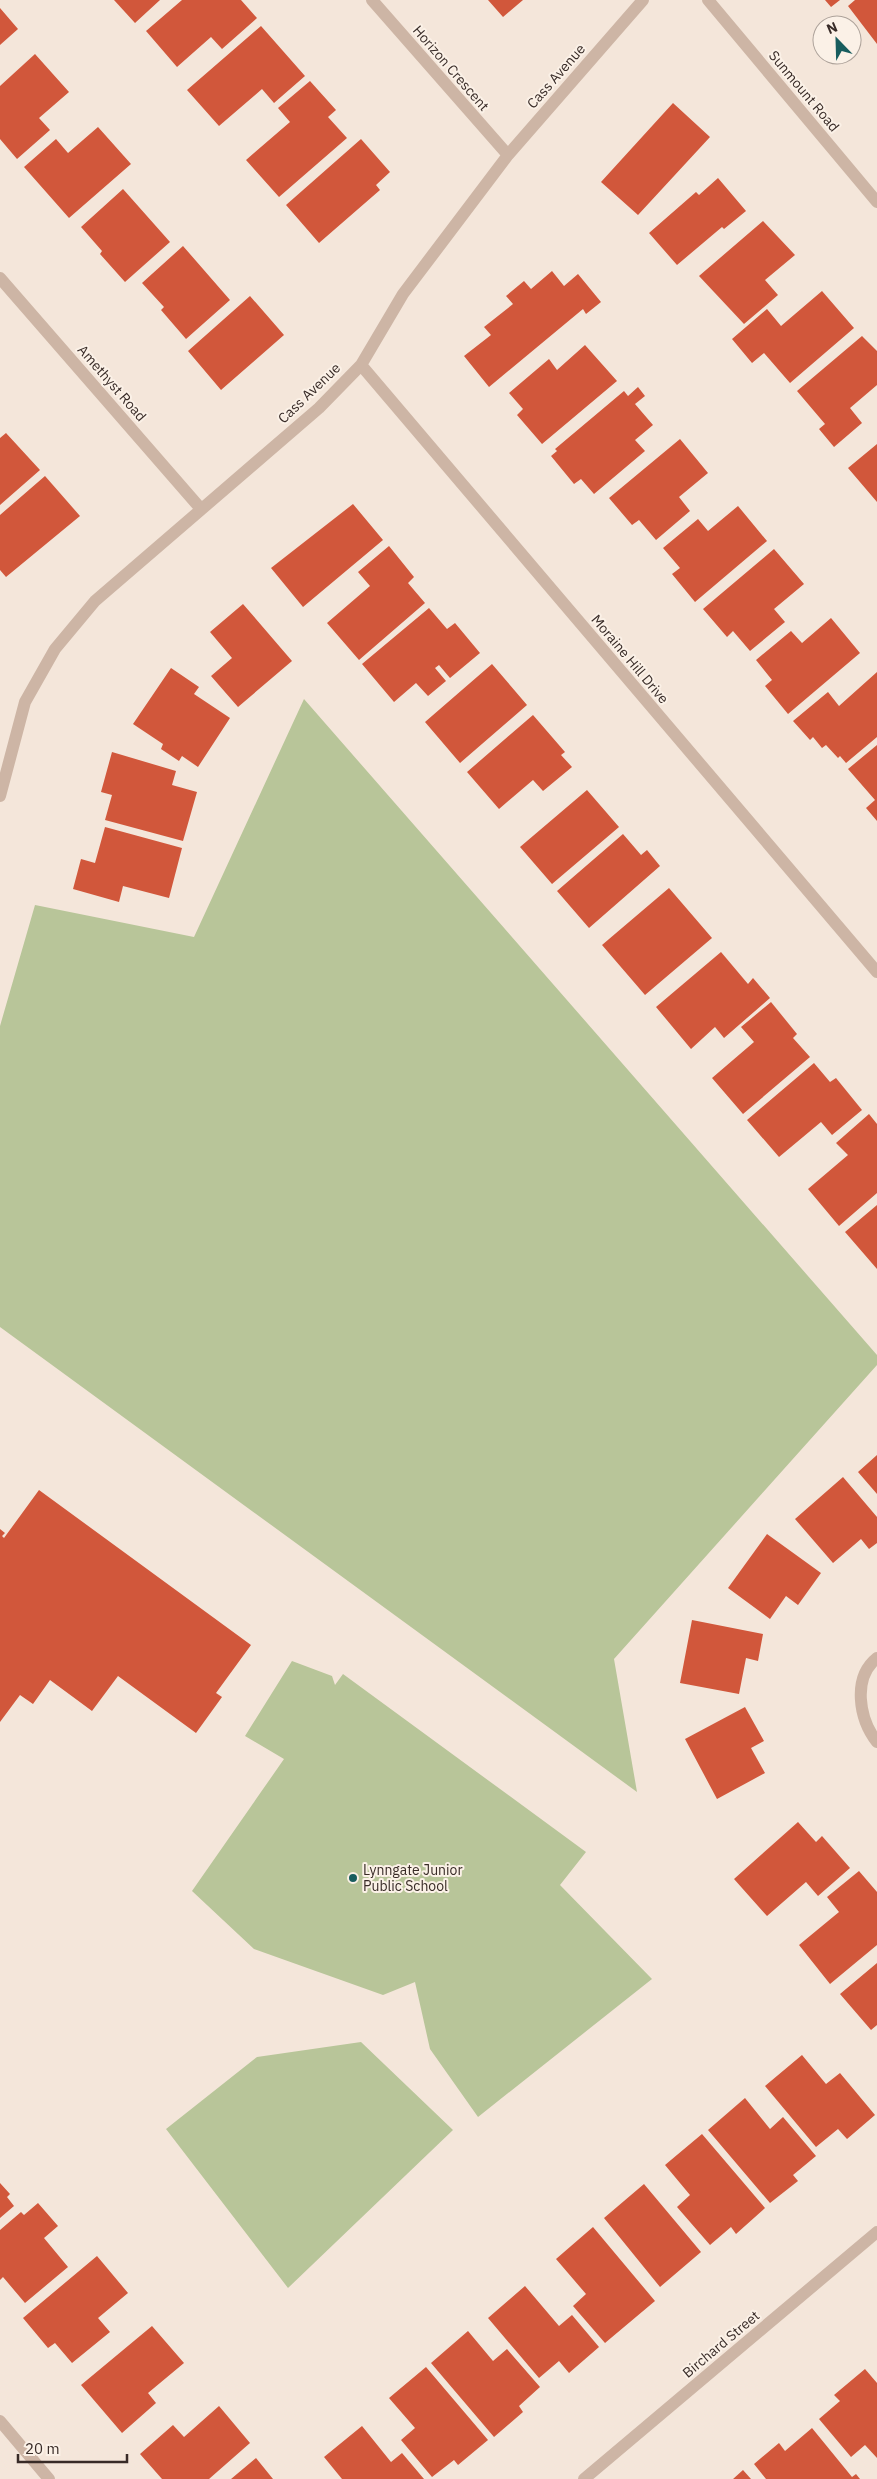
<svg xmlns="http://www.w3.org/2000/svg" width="877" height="2479" font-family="'IBM Plex Sans',sans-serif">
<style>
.green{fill:#b8c599}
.building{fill:#d1573b}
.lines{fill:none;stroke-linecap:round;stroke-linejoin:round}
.minor{stroke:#cdb5a5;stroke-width:12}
.poi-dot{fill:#185d5e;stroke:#fbf1e7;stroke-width:2}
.labels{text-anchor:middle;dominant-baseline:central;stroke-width:4;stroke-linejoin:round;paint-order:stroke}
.street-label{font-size:14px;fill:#382b27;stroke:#fbf1e7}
.poi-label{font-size:14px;fill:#382b27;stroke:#fbf1e7;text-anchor:start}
</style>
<rect width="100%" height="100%" fill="#f4e6da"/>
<!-- green -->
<path class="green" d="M 304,699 L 877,1355 L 877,1365 L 614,1659 L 637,1792 L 0,1327 L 0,1026 L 35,905 L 194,937 Z
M 292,1661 L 332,1676 L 335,1685 L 343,1674 L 586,1852 L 560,1885 L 652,1979 L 478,2117 L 430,2049 L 415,1982 L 383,1995 L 254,1949 L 192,1891 L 284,1759 L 245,1736 Z
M 361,2042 L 453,2130 L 288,2288 L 166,2129 L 257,2057 Z"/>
<!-- building -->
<path class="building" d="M 114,0 L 160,0 L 135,23 Z
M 182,0 L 241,0 L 257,18 L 222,49 L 211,37 L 177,67 L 146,31 Z
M 488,0 L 523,0 L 503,17 Z
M 825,0 L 840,0 L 831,7 Z
M 855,0 L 877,0 L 877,44 L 848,6 Z
M 0,8 L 18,29 L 0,45 Z
M 261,26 L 305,76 L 274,103 L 262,89 L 219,126 L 187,90 Z
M 35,54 L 69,92 L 39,118 L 50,130 L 17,159 L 0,139 L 0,86 Z
M 310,81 L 336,110 L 328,117 L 347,138 L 279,197 L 246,160 L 290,122 L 278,108 Z
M 673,103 L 710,137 L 638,215 L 601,182 Z
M 98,127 L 131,164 L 69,218 L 24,167 L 56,139 L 68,153 Z
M 361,139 L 390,172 L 376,185 L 380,190 L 319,243 L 286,205 Z
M 718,178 L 746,211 L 724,229 L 722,227 L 677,265 L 649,233 L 696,192 L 699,195 Z
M 123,189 L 170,242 L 125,282 L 100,254 L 102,251 L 81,227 Z
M 763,221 L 795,255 L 765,280 L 778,295 L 744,324 L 699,276 Z
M 183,246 L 230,300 L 186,339 L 161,310 L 164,307 L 142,283 Z
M 552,271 L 564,286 L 578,274 L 601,302 L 586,314 L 583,309 L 489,387 L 464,356 L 491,335 L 484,327 L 513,304 L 506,296 L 524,281 L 531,289 Z
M 822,291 L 854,328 L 790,383 L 764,353 L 752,363 L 732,339 L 767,309 L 781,326 Z
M 250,296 L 284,335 L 221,390 L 188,351 Z
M 862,336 L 877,351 L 877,385 L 850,408 L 862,423 L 834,447 L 819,429 L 825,424 L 797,391 Z
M 585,345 L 617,381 L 542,444 L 517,415 L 523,409 L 509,393 L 549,359 L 557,370 Z
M 638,387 L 645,396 L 635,404 L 653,425 L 635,440 L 645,451 L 594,494 L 581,479 L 574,484 L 551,456 L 557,451 L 555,449 L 624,391 L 628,396 Z
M 6,433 L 40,470 L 0,505 L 0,438 Z
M 680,439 L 708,473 L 679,497 L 690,511 L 656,540 L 639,520 L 632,525 L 609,498 Z
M 877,444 L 877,502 L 848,468 Z
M 45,476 L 80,516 L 6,577 L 0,570 L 0,515 Z
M 353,504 L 383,540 L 303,607 L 271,568 Z
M 738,506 L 767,541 L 695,602 L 672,574 L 680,568 L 663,548 L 698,519 L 708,531 Z
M 389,546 L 414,577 L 408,583 L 425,603 L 359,660 L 327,623 L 370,586 L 358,572 Z
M 774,549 L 804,584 L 774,609 L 785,622 L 750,651 L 733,631 L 727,637 L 703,609 Z
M 243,604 L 292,661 L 238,707 L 211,676 L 232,658 L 210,632 Z
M 429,608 L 447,629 L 455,623 L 480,653 L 450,678 L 439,665 L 435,668 L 446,681 L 428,696 L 416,683 L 394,702 L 362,664 Z
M 831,618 L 860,653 L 788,714 L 765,686 L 772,680 L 756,660 L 791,631 L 802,643 Z
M 492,664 L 527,705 L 460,763 L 425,722 Z
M 171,668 L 199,687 L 194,694 L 230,718 L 198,767 L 182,756 L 179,761 L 161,749 L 163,744 L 133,724 Z
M 877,672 L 877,737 L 846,763 L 840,756 L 838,758 L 826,745 L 822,748 L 813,737 L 810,740 L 793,721 L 828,692 L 839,706 Z
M 533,715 L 565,752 L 561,755 L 572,767 L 543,791 L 533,780 L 499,809 L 467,772 Z
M 877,745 L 877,821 L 866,808 L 875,800 L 848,769 Z
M 112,752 L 176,771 L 172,785 L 197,792 L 183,841 L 105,820 L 112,795 L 101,792 Z
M 587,790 L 619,827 L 552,884 L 520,847 Z
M 105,827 L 182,848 L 169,898 L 123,886 L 119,902 L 73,889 L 81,859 L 95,863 Z
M 623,834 L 641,855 L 647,850 L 660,866 L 589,928 L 557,891 Z
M 669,888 L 712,938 L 645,995 L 602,945 Z
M 721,952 L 748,984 L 753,978 L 770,998 L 724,1038 L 715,1027 L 691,1049 L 656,1007 Z
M 771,1002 L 797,1034 L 793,1038 L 810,1057 L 743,1114 L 712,1078 L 754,1042 L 741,1027 Z
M 814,1063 L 830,1082 L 836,1078 L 862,1110 L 832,1135 L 821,1122 L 779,1157 L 747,1120 Z
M 869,1114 L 877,1124 L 877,1193 L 839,1226 L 808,1189 L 848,1155 L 836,1143 Z
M 877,1205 L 877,1269 L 845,1232 Z
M 877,1455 L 877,1494 L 858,1472 Z
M 843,1477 L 877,1517 L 877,1543 L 869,1549 L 861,1539 L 833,1563 L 795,1519 Z
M 39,1490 L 251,1645 L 216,1693 L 222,1697 L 196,1733 L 118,1676 L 92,1711 L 50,1680 L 33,1704 L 20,1695 L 0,1722 L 0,1529 L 5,1533 L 2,1536 L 4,1538 Z
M 767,1534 L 821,1573 L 798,1605 L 786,1596 L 770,1619 L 728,1588 Z
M 692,1620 L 763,1634 L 758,1661 L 746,1658 L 739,1694 L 680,1683 Z
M 745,1707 L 764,1741 L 751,1748 L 765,1773 L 717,1799 L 685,1739 Z
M 798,1822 L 816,1842 L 822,1836 L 850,1868 L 818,1896 L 806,1882 L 767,1916 L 734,1879 Z
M 859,1871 L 877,1892 L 877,1945 L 830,1984 L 799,1945 L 839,1912 L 827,1897 Z
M 877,1963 L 877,2025 L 871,2030 L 840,1994 Z
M 802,2055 L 826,2084 L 840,2073 L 875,2115 L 847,2139 L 838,2129 L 816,2147 L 765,2086 Z
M 745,2098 L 770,2129 L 783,2117 L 816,2156 L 793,2175 L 798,2181 L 770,2203 L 708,2130 Z
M 702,2134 L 765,2208 L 736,2234 L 731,2227 L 710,2245 L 677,2207 L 690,2195 L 665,2165 Z
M 0,2183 L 10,2194 L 7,2197 L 14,2206 L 0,2218 Z
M 644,2184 L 701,2252 L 660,2287 L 604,2218 Z
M 38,2203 L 58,2226 L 44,2238 L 68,2267 L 25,2303 L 3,2277 L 0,2280 L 0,2230 L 21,2212 L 24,2215 Z
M 593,2227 L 655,2301 L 605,2343 L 573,2306 L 586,2294 L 556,2259 Z
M 97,2256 L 128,2293 L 98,2318 L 110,2332 L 72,2363 L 55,2343 L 48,2348 L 23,2318 Z
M 525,2286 L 559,2326 L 572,2315 L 599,2347 L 569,2373 L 559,2361 L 539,2378 L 488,2318 Z
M 152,2326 L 184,2363 L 148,2393 L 156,2403 L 122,2433 L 81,2385 Z
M 468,2331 L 493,2361 L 507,2349 L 540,2387 L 519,2406 L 523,2412 L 494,2437 L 431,2363 Z
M 426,2367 L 488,2440 L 458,2465 L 454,2460 L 432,2477 L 401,2440 L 415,2428 L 389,2398 Z
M 865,2369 L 877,2383 L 877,2458 L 865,2445 L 851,2457 L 819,2419 L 840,2401 L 834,2395 Z
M 219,2406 L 250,2443 L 209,2479 L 162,2479 L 140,2454 L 173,2425 L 184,2437 Z
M 362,2426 L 391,2462 L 402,2453 L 424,2479 L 342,2479 L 324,2457 Z
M 812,2428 L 852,2477 L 856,2474 L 860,2479 L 766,2479 L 754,2464 L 779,2443 L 785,2451 Z
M 256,2458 L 273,2479 L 231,2479 Z
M 743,2470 L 751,2479 L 733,2479 Z"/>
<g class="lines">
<!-- minor -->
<path class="minor" d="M 372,0 L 508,155
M 708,0 L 877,202
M 0,278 L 201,509
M 361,365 L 877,972
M 0,796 L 25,702 L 55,649 L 95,601 L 319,408 L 361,365 L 403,294 L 508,155 L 643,0
M 877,1658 C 852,1678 859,1719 877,1742
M 0,2421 L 49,2479
M 584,2479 L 877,2232"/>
</g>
<!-- markers -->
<circle class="poi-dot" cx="353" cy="1878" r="5"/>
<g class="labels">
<!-- street labels -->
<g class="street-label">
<text transform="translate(451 68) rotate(49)">Horizon Crescent</text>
<text transform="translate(556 76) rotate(-49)">Cass Avenue</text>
<text transform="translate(804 91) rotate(50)">Sunmount Road</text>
<text transform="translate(112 383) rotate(49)">Amethyst Road</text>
<text transform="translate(309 393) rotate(-44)">Cass Avenue</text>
<text transform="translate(630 659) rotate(50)">Moraine Hill Drive</text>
<text transform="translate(721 2344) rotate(-40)">Birchard Street</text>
</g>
<!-- poi labels -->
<g class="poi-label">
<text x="363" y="1870">Lynngate Junior<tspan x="363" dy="16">Public School</tspan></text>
</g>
</g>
<!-- north arrow -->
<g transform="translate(837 40) rotate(337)"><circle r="24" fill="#fbf1e7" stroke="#ada29a"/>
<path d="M0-4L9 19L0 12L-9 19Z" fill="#185d5e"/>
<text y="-8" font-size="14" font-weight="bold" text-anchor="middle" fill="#382b27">N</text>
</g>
<!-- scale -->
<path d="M18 2454v8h109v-8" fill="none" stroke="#382b27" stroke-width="2.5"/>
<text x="25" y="2454" font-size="15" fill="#382b27" stroke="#fbf1e7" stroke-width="4" paint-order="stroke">20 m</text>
</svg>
